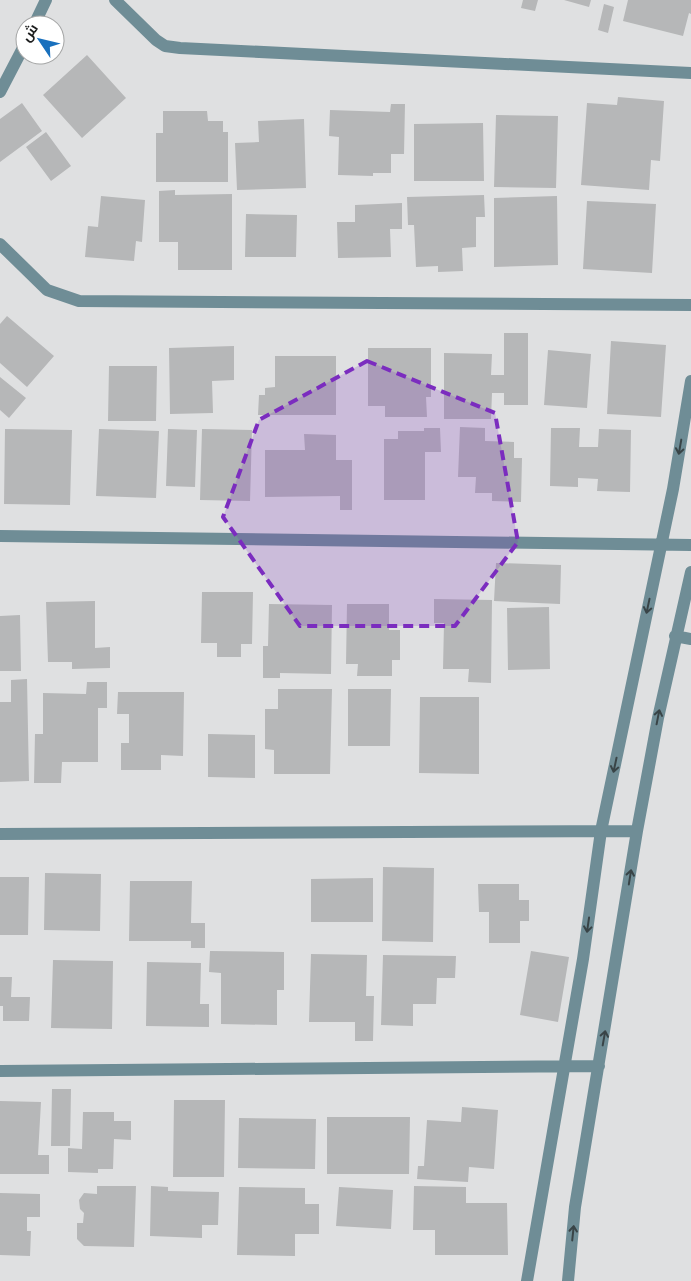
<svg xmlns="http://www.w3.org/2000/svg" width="691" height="1281" font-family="Barlow,Cairo,sans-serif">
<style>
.building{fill:#b6b7b8}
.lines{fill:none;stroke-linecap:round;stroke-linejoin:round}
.minor{stroke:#6f8d96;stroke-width:12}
.oneway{stroke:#394447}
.marked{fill:#7b2cbf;fill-opacity:0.2;stroke:#7b2cbf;stroke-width:4;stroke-dasharray:10 6;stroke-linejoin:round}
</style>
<rect width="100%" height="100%" fill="#dfe0e1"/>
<!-- building -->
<path class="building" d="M 523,0 L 538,0 L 535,11 L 521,8 Z
M 564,0 L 591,0 L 589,7 Z
M 628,0 L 691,0 L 691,14 L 689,13 L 683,36 L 623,21 Z
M 604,4 L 614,7 L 608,33 L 598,30 Z
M 87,55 L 126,98 L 82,138 L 43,95 Z
M 618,97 L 664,101 L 660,161 L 651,160 L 649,190 L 581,185 L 587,103 L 617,105 Z
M 22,103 L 42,131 L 0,162 L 0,119 Z
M 391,104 L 405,104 L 404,154 L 391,154 L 391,173 L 373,173 L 373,176 L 338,175 L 339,137 L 329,136 L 330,110 L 390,112 Z
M 163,111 L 207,111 L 208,121 L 223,121 L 223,132 L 228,132 L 228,182 L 156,182 L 156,133 L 163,133 Z
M 496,115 L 558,116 L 556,188 L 494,187 Z
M 304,119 L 306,188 L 237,190 L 235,143 L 259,142 L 258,121 Z
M 483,123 L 484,181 L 414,181 L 414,124 Z
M 46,132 L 71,166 L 51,181 L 26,147 Z
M 175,190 L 175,195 L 232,194 L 232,270 L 178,270 L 178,242 L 159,242 L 159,191 Z
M 484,195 L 485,217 L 476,217 L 476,247 L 462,248 L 463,271 L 438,272 L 438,266 L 416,267 L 414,225 L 408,225 L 407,197 Z
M 101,196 L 145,200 L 142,242 L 136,241 L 134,261 L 85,257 L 88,226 L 98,227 Z
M 557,196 L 558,265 L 494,267 L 494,198 Z
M 587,201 L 656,204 L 652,273 L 583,269 Z
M 402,203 L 402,229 L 390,229 L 391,257 L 338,258 L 337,222 L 355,222 L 355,205 Z
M 246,214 L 297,215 L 296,257 L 245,257 Z
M 7,316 L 54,356 L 27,387 L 0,363 L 0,324 Z
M 504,333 L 528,333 L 528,405 L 504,405 L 504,393 L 492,393 L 491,419 L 444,419 L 444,353 L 492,354 L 491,375 L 504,375 Z
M 611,341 L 666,345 L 661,417 L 607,414 Z
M 234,346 L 234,380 L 212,381 L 213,413 L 170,414 L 169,348 Z
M 368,348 L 431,348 L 431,397 L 426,397 L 427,417 L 385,417 L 385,406 L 368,406 Z
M 548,350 L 591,354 L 587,408 L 544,405 Z
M 275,356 L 336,356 L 336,415 L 258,415 L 259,395 L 265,395 L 265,388 L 275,387 Z
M 109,366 L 157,366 L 156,421 L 108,421 Z
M 0,377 L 26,398 L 9,418 L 0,410 Z
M 460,427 L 485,428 L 485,441 L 514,442 L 514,458 L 522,458 L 521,502 L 492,501 L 492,493 L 475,493 L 476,477 L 458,477 Z
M 424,428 L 440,428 L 441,452 L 425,452 L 425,500 L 384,500 L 384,439 L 398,439 L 398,431 L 424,431 Z
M 551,428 L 580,428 L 579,447 L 598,447 L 599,429 L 631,430 L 630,492 L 597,491 L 598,479 L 578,478 L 578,487 L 550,486 Z
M 5,429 L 72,430 L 70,505 L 4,504 Z
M 99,429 L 159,431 L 156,498 L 96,496 Z
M 168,429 L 197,430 L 195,487 L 166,486 Z
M 202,429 L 252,430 L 250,501 L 200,500 Z
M 304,434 L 336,435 L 336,460 L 352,460 L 352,510 L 340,510 L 340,496 L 265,497 L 265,450 L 305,450 Z
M 496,563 L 561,565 L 560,604 L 494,601 Z
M 202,592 L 253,592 L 252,644 L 241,644 L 241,657 L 217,657 L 217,643 L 201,643 Z
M 434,599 L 492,600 L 491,683 L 468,682 L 469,669 L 443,669 L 444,623 L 434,623 Z
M 95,601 L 95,648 L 110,647 L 110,668 L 72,669 L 72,662 L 48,662 L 46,602 Z
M 269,604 L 332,605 L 331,674 L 280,673 L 280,678 L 263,678 L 263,646 L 268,646 Z
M 347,604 L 389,604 L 389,630 L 400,630 L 400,660 L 392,660 L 392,676 L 357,676 L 358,664 L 346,664 Z
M 549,607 L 550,669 L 508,670 L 507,608 Z
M 20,615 L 21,671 L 0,671 L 0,616 Z
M 27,679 L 29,781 L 0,782 L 0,702 L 11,702 L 11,680 Z
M 87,682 L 107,682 L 107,708 L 98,708 L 98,762 L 62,762 L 61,783 L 34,783 L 35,734 L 43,734 L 43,693 L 86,694 Z
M 278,689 L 332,689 L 330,774 L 274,774 L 274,750 L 265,749 L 265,709 L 278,709 Z
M 348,689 L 391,689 L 390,746 L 348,746 Z
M 118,692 L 184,692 L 183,756 L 161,755 L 161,770 L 121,770 L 121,743 L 129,743 L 129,714 L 117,714 Z
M 420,697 L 479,697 L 479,774 L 419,773 Z
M 208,734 L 255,735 L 255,778 L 208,777 Z
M 383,867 L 434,868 L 433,942 L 382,941 Z
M 45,873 L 101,874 L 100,931 L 44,930 Z
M 0,877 L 29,877 L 28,935 L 0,935 Z
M 373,878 L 373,922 L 311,922 L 311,879 Z
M 130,881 L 192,881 L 191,923 L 205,923 L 205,948 L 191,948 L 191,941 L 129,941 Z
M 478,884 L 519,884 L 519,900 L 529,900 L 529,921 L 520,921 L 520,943 L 489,943 L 489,912 L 479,912 Z
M 210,951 L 284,952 L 284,990 L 277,990 L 277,1025 L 221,1024 L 221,973 L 209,972 Z
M 531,951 L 569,957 L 558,1022 L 520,1015 Z
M 311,954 L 367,955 L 366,996 L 374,996 L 373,1041 L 355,1041 L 355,1022 L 309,1022 Z
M 383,955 L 456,956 L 455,978 L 437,978 L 436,1004 L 413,1004 L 413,1026 L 381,1025 Z
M 53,960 L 113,961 L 112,1029 L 51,1028 Z
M 147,962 L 201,963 L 200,1004 L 209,1004 L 209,1027 L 146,1026 Z
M 0,977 L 12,977 L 11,997 L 30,997 L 29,1021 L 3,1021 L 3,1006 L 0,1006 Z
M 52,1089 L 71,1089 L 70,1146 L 51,1146 Z
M 174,1100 L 225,1100 L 224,1177 L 173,1177 Z
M 0,1101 L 41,1102 L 38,1155 L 49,1155 L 49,1174 L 0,1174 Z
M 462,1107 L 498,1110 L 494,1169 L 469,1167 L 468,1182 L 417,1179 L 418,1166 L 424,1166 L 427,1120 L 461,1122 Z
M 83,1112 L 114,1112 L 114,1121 L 131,1121 L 131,1140 L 114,1139 L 113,1169 L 98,1169 L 98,1173 L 68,1172 L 68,1148 L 82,1149 Z
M 327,1117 L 410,1117 L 409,1174 L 327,1174 Z
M 239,1118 L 316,1119 L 315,1169 L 238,1168 Z
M 97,1186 L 136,1186 L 134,1247 L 84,1246 L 77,1239 L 77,1223 L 83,1223 L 84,1213 L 80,1209 L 79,1200 L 84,1193 L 97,1194 Z
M 151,1186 L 168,1187 L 168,1191 L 219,1192 L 218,1225 L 202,1225 L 202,1238 L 150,1236 Z
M 414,1186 L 466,1187 L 466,1203 L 507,1203 L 508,1255 L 435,1255 L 435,1230 L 413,1230 Z
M 239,1187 L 305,1188 L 305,1204 L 319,1204 L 319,1234 L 295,1234 L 295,1256 L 237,1255 Z
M 339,1187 L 393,1190 L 391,1229 L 336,1226 Z
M 0,1193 L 40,1194 L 40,1217 L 27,1217 L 27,1231 L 31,1231 L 30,1256 L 0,1255 Z"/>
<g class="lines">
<!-- minor -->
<path class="minor" d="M 115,0 L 156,40 L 165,46 L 180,48 L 691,73
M 34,25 L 46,0
M 0,92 L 25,44
M 0,244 L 47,290 L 79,301 L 691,305
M 0,536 L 691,545
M 675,636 L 691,639
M 0,834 L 637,831
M 0,1071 L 599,1066
M 527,1281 L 583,959 L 601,831 L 673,489 L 691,381
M 568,1281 L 575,1207 L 637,831 L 658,718 L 691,572"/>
</g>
<!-- one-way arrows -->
<defs><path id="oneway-shaft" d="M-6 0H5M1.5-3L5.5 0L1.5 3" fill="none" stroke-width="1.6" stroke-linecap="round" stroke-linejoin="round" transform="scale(1.25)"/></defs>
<g class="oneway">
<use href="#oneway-shaft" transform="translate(680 447) rotate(100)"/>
<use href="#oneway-shaft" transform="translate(648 606) rotate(102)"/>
<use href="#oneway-shaft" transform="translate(658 717) rotate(-79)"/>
<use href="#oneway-shaft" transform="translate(615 765) rotate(102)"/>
<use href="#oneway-shaft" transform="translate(630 877) rotate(-81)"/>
<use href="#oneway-shaft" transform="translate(588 925) rotate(98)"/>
<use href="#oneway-shaft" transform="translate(604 1038) rotate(-80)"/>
<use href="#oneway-shaft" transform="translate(573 1233) rotate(-84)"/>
</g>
<!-- marked area -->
<path class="marked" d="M 367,361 L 495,413 L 518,542 L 455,626 L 300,626 L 223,517 L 259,420 Z"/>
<!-- north arrow -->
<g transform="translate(40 40) rotate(305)"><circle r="24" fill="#ffffff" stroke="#a4a5a5"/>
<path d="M0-4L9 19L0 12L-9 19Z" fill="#1970bd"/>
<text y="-8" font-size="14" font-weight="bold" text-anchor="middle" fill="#1c1d1d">ش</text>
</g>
</svg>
